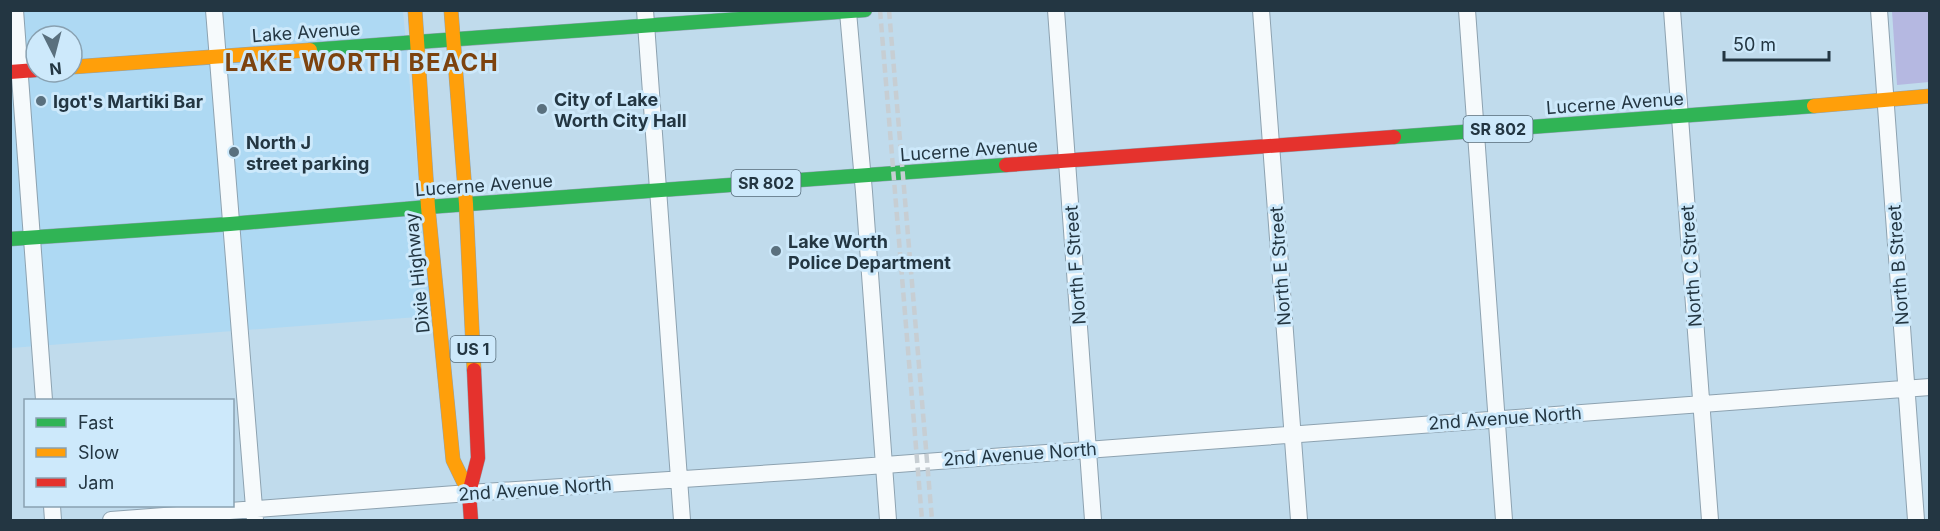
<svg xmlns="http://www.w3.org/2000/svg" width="1940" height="531" font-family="Inter,sans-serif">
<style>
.built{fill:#aed9f3;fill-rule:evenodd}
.green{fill:#b5b8e1}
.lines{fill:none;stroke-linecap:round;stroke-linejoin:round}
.street-casing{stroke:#8da2b0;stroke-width:18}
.fast-casing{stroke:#8da2b0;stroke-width:15}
.slow-casing{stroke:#8da2b0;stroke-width:15}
.jam-casing{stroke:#8da2b0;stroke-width:15}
.street{stroke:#f6fafc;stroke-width:16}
.fast{stroke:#30b455;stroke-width:14}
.slow{stroke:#ff9f0a;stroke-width:14}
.jam{stroke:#e5322d;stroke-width:14}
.rail{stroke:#c7ced3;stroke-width:4.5;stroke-dasharray:9 4.5;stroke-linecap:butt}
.poi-dot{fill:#5a707e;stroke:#cde9fb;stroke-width:2}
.labels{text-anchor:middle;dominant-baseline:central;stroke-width:6;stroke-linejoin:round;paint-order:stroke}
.shield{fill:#cde9fb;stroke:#566c7a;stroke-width:1.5}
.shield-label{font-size:16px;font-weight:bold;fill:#233642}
.street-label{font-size:18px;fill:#233642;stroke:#cde9fb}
.poi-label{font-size:18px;font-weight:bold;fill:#233642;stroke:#cde9fb;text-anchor:start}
.district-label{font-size:24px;font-weight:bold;letter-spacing:1.5px;fill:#7d430f;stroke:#cde9fb}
</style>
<rect width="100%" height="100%" fill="#c0dbec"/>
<!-- built -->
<path class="built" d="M 11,11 L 403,11 L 431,316 L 11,348 ZM 36,36 L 72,36 L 72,72 L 36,72 Z"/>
<!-- green -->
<path class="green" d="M 1892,11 L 1929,11 L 1929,82 L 1897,85 Z"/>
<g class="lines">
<defs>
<path id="street" d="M 15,10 L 44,400
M 214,10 L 255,520
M 645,10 L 682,520
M 1056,10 L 1093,520
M 1261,10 L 1299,520
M 1467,10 L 1504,520
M 1672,10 L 1710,520
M 1879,10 L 1916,520
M 848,12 L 864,192 L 888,520
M 52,506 L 53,520
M 111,520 L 469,493 L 805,471 L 1930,387"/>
<path id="fast" d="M 417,42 L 865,10
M 310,50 L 417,42
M 1394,137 L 1814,106
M 428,207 L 1006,165
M 10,239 L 230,224 L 428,207"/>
<path id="slow" d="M 415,10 L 428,207 L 453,460 L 469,493
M 451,10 L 466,204 L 474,370
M 72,67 L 310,50
M 1814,106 L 1930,96"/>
<path id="jam" d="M 10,72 L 36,70
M 1006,165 L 1394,137
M 471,520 L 469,493 L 478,458 L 474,370"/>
</defs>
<!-- street casing -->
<use href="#street" class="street-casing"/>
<!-- fast casing -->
<use href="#fast" class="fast-casing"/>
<!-- slow casing -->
<use href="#slow" class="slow-casing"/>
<!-- jam casing -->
<use href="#jam" class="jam-casing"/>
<!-- street -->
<use href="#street" class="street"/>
<!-- fast -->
<use href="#fast" class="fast"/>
<!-- slow -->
<use href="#slow" class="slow"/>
<!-- jam -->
<use href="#jam" class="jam"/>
<!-- rail -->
<path class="rail" d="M 880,10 L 922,520
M 889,10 L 932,520"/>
</g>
<!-- markers -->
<g class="poi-dot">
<circle cx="41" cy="101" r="6"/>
<circle cx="542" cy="109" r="6"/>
<circle cx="234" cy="152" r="6"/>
<circle cx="776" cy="251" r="6"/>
</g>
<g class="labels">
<!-- shield labels -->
<g class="shield">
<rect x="1463.5" y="116" width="69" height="26" rx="4.5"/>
<rect x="731.5" y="170" width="69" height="26" rx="4.5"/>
<rect x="450.5" y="336" width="45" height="26" rx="4.5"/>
</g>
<g class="shield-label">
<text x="1498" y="129">SR 802</text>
<text x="766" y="183">SR 802</text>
<text x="473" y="349">US 1</text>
</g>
<!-- street labels -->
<g class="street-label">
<text transform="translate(306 32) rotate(-4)">Lake Avenue</text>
<text transform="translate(1615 103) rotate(-4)">Lucerne Avenue</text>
<text transform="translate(969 150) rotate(-4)">Lucerne Avenue</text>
<text transform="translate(484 185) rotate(-4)">Lucerne Avenue</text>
<text transform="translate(1075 265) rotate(-94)">North F Street</text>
<text transform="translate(1898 265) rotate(-94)">North B Street</text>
<text transform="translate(1280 266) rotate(-94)">North E Street</text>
<text transform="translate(1691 266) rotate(-94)">North C Street</text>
<text transform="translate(417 273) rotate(-96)">Dixie Highway</text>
<text transform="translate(1505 418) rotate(-4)">2nd Avenue North</text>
<text transform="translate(1020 454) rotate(-4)">2nd Avenue North</text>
<text transform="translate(535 489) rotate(-4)">2nd Avenue North</text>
</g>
<!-- poi labels -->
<g class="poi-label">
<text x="554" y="99">City of Lake<tspan x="554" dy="21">Worth City Hall</tspan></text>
<text x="53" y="101">Igot's Martiki Bar</text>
<text x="246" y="142">North J<tspan x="246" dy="21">street parking</tspan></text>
<text x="788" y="241">Lake Worth<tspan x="788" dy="21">Police Department</tspan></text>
</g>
<!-- district labels -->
<g class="district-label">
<text x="362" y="62">LAKE WORTH BEACH</text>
</g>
</g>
<!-- border -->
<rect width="1940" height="531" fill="none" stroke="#233642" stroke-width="24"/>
<!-- legend -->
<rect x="24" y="399" width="210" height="108" fill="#cde9fb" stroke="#89a1b1" stroke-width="1.5"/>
<rect x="36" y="418" width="30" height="9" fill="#30b455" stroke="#89a1b1" stroke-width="1.5"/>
<text x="78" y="429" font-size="18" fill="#233642">Fast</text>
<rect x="36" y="448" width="30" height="9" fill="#ff9f0a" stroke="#89a1b1" stroke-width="1.5"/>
<text x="78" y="459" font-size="18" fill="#233642">Slow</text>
<rect x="36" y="478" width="30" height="9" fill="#e5322d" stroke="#89a1b1" stroke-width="1.5"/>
<text x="78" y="489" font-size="18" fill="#233642">Jam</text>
<!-- north arrow -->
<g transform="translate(54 54) rotate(174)"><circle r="28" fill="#cde9fb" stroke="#89a1b1" stroke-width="1.5"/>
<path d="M0-4.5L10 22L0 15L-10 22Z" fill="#5a707e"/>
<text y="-9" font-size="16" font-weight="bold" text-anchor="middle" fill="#233642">N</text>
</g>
<!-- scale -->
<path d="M1724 51v9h105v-9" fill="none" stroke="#233642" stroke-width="3"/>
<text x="1733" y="51" font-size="18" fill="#233642" stroke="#cde9fb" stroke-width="4.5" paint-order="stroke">50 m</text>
</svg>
